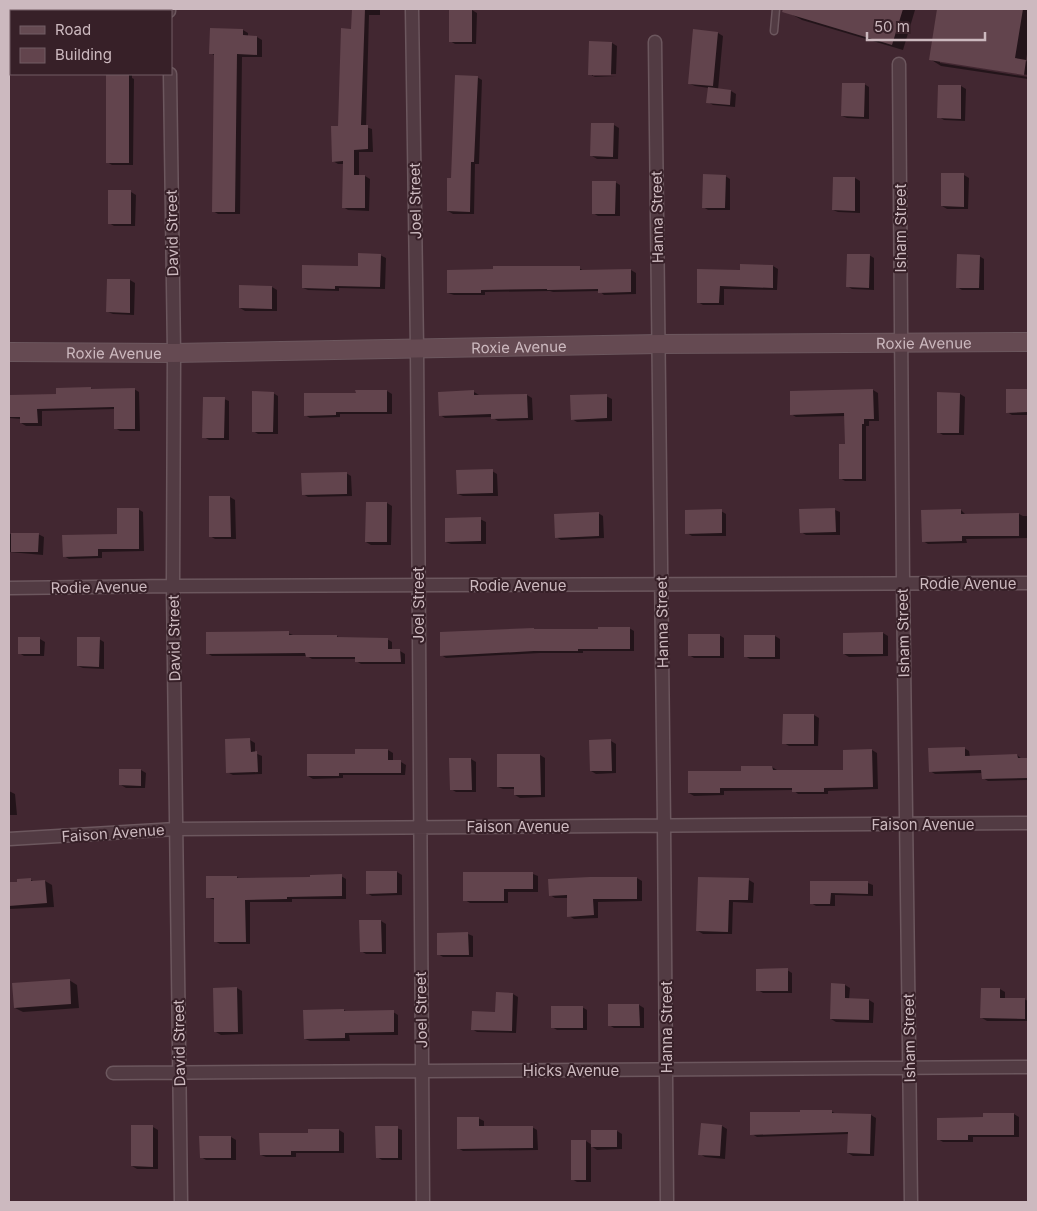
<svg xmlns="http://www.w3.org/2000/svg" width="1037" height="1211" font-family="Inter,sans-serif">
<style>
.shadow{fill:#0007}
.building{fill:#62444d}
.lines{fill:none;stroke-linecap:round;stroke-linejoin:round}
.lane-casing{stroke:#6c575e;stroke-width:9}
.street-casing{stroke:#6c575e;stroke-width:15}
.secondary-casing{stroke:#6c575e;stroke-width:20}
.lane{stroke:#523b43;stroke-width:6}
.street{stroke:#523b43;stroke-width:12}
.secondary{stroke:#654a52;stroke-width:18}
.labels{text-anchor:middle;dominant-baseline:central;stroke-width:4;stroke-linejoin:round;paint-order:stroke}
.street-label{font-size:15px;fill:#ccb9bf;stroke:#372028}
</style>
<rect width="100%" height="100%" fill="#422731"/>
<!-- shadow -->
<path class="shadow" d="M 9,9 L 36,9 L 36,11 L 11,11 L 11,32 L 9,31 Z
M 353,9 L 380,9 L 380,15 L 369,15 L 366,127 L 372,129 L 373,152 L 359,152 L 359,176 L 365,176 L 370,179 L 369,211 L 348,210 L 343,207 L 344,164 L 338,164 L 333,161 L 353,30 Z
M 793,9 L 914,9 L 915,10 L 903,50 L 802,20 L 791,14 Z
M 938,9 L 1028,10 L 1028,47 L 1026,61 L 1028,62 L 1028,75 L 940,61 L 940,63 L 1028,77 L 1028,79 L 941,66 L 930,59 Z
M 472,10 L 477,13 L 476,44 L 455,44 L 450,41 Z
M 211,29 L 243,30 L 248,33 L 248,37 L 257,37 L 262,40 L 262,57 L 242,57 L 240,214 L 218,214 L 213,211 L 215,56 L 211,53 Z
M 718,33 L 723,36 L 718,90 L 731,91 L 736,94 L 735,107 L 713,105 L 708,102 L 709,88 L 695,86 L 690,84 Z
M 612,43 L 617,46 L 616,74 L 593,74 L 593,76 L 590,74 Z
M 107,74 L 132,74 L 132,78 L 134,79 L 133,165 L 112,165 L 107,162 Z
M 593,76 L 616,77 L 595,77 Z
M 477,77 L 482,80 L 479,164 L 475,164 L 474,214 L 453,214 L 448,211 L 452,179 Z
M 864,84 L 869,87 L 869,119 L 847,118 L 842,116 Z
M 961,86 L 966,89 L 965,121 L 944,120 L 939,117 Z
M 614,125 L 619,128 L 618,159 L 597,159 L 592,156 Z
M 964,175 L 969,178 L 968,209 L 947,209 L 942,206 Z
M 725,176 L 730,179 L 730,210 L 708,210 L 703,207 Z
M 834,178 L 855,178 L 860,181 L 860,213 L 838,212 L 833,210 Z
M 615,182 L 620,185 L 620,216 L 598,216 L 593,213 Z
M 131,192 L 136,195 L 135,226 L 114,226 L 109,223 Z
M 380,255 L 386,258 L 385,289 L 339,288 L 339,291 L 308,290 L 303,288 L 359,267 Z
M 869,255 L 874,258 L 874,290 L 852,289 L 847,286 Z
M 979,256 L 984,259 L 984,290 L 962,290 L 957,287 Z
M 773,266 L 778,269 L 777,290 L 724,289 L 724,305 L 703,305 L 698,302 L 698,270 L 741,271 Z
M 579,268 L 584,271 L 631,270 L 636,273 L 636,294 L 604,295 L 599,291 L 553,292 L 550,291 L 485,292 L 485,295 L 454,295 L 448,293 Z
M 130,280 L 135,283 L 134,315 L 113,314 L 108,312 Z
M 272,287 L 277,290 L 277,311 L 245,311 L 240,308 Z
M 90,388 L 94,390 L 134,389 L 139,392 L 140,431 L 120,431 L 115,428 L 115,409 L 42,411 L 42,426 L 26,426 L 21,423 L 21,419 L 9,418 L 9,396 L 57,396 Z
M 873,390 L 878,393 L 879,421 L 869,421 L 869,426 L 866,426 L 866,481 L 845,481 L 840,478 L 846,446 L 846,416 L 796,417 L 791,414 Z
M 1007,390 L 1028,390 L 1028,415 L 1012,415 L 1007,412 Z
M 387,391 L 392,394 L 392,414 L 340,414 L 340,417 L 310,418 L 305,415 Z
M 474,392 L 479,395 L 479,397 L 527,395 L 532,398 L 533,420 L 498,421 L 493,418 L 493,417 L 445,418 L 440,415 Z
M 273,393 L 278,396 L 278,434 L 258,434 L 253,431 Z
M 960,394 L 965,397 L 964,435 L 943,435 L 938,432 Z
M 606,396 L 612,399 L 612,421 L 577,422 L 572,419 Z
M 224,399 L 229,401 L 229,440 L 209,440 L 204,437 Z
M 492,471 L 497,474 L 498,496 L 463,496 L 458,494 Z
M 346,473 L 351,476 L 352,496 L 308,497 L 303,494 Z
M 230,497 L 235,500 L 236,539 L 215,539 L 210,536 L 210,498 Z
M 387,503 L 392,506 L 391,545 L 371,545 L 366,542 Z
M 138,509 L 143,512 L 144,551 L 102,552 L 102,558 L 69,559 L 64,556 L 119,535 Z
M 835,510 L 840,512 L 840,535 L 806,535 L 801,532 Z
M 961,510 L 966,515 L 1019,514 L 1023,516 L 1028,516 L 1028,538 L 966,539 L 967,543 L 928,544 L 923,541 Z
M 721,511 L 726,514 L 726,536 L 692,536 L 687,533 Z
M 598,513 L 603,516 L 604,538 L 561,540 L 556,537 Z
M 480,519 L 486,522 L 486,544 L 451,544 L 446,542 Z
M 9,534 L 38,534 L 44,537 L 43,555 L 9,552 Z
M 629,628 L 634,631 L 634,651 L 583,651 L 583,653 L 540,653 L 446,658 L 441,655 L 599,630 Z
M 288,633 L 293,635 L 337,636 L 341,639 L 387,639 L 392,642 L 392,651 L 400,651 L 405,654 L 405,664 L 361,664 L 356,661 L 356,659 L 312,659 L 307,656 L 212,656 L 207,653 Z
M 883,633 L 888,636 L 888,656 L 849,657 L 844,654 Z
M 719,635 L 724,638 L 724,658 L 694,658 L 689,655 Z
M 775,636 L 780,639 L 780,659 L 750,659 L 745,656 Z
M 40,639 L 45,642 L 44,656 L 24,656 L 19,653 Z
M 99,639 L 104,642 L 104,669 L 83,668 L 78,666 Z
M 814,715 L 819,718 L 818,746 L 789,746 L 784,743 Z
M 226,740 L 250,740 L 255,743 L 255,753 L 262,756 L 262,774 L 233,775 L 227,772 Z
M 611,741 L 616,744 L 616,773 L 596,774 L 591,771 Z
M 964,748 L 969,751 L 970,757 L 1017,755 L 1022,759 L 1028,759 L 1028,782 L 1028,780 L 988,781 L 983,778 L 983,773 L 935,774 L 930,771 Z
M 388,750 L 393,753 L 393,762 L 401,762 L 406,765 L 405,775 L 343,775 L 343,778 L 313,779 L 308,776 L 356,755 Z
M 872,750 L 877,753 L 878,789 L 828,791 L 828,794 L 798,794 L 793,790 L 724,791 L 724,795 L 694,796 L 689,793 L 742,772 L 772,767 L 777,770 L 844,771 Z
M 540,755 L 545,758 L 545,797 L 520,798 L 515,795 L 515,789 L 503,789 L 498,787 Z
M 471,759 L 476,762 L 476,792 L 456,792 L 451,789 Z
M 141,770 L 146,773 L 145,788 L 126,788 L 121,785 Z
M 9,791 L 15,794 L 17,815 L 9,815 Z
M 397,872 L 402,875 L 402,895 L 372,896 L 367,893 Z
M 533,874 L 538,876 L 538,892 L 508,892 L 508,903 L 470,903 L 465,900 Z
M 341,876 L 346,879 L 346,899 L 292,899 L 292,902 L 250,902 L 250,944 L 220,944 L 215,941 L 215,900 L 207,897 L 237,877 L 240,879 L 311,878 Z
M 637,878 L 642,881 L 642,901 L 598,902 L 598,918 L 574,919 L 569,916 L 568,898 L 555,898 L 550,895 Z
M 31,880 L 35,882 L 45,881 L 52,885 L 54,907 L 9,909 L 9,884 Z
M 749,880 L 754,883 L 753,903 L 733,902 L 732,934 L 703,934 L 698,931 Z
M 811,882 L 868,883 L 873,885 L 873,896 L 835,895 L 835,906 L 816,906 L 811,903 Z
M 381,921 L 386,924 L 386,954 L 366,954 L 361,951 Z
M 438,934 L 468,934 L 473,936 L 473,957 L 443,957 L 438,954 Z
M 787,970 L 792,973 L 792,993 L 763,993 L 758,990 Z
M 69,980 L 77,985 L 79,1008 L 23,1012 L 15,1008 Z
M 845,985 L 850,988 L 849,1000 L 869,1000 L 874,1003 L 873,1023 L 836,1022 L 831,1019 Z
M 237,988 L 242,991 L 243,1034 L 221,1035 L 216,1032 Z
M 982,989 L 1000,989 L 1005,992 L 1005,999 L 1024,999 L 1028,1001 L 1028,1021 L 987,1021 L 982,1018 Z
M 513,994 L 518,997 L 516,1033 L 477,1032 L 472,1029 L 496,1013 Z
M 609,1005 L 639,1005 L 644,1008 L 644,1028 L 614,1028 L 609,1025 Z
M 582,1007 L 587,1010 L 587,1030 L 557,1030 L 552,1027 Z
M 344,1010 L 347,1012 L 393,1012 L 398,1015 L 398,1035 L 349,1035 L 350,1041 L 310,1041 L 305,1039 Z
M 831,1111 L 836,1114 L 871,1115 L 876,1118 L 874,1156 L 853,1156 L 848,1153 L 849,1134 L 757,1137 L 752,1134 Z
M 1014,1114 L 1019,1117 L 1019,1137 L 973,1137 L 973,1142 L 943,1142 L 938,1139 Z
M 478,1118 L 484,1121 L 484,1128 L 532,1127 L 537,1130 L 538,1150 L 463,1151 L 458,1148 Z
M 702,1125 L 722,1126 L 727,1129 L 725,1159 L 705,1157 L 700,1154 Z
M 132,1127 L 153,1127 L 158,1130 L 158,1169 L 137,1169 L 132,1166 Z
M 397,1128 L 402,1130 L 402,1160 L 382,1160 L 377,1157 Z
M 339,1130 L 344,1133 L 344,1153 L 296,1153 L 296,1157 L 266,1157 L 261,1155 L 309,1134 Z
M 617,1131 L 622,1134 L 622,1149 L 597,1150 L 591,1146 L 591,1182 L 577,1182 L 572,1179 L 586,1141 L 592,1145 Z
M 231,1137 L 236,1140 L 236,1160 L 206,1160 L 201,1157 Z"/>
<!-- building -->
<path class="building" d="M 352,9 L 365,9 L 361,125 L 368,125 L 368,149 L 354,150 L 354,175 L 365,175 L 365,208 L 342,208 L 343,161 L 332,162 L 331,126 L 338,126 L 341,28 L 351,29 Z
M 449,9 L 472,9 L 472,42 L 449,42 Z
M 783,9 L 903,9 L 892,45 L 782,12 Z
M 937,9 L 1023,9 L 1015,58 L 1026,60 L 1024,75 L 929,60 Z
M 210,28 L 243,29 L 243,35 L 257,36 L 257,55 L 237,54 L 235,212 L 212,212 L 214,54 L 209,54 Z
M 693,29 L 718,32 L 713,86 L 688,84 Z
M 589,41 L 612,42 L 611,75 L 588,75 Z
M 106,75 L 129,75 L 129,163 L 106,163 Z
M 455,75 L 478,76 L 474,162 L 471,162 L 470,212 L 447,211 L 447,178 L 451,178 Z
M 842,83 L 865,83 L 864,117 L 841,116 Z
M 938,85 L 961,85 L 961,119 L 937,118 Z
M 708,87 L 731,90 L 730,105 L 706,103 Z
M 591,123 L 614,123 L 613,157 L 590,156 Z
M 941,173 L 964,173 L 964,207 L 941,206 Z
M 703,174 L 726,175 L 725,208 L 702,208 Z
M 833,177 L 855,177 L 855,211 L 832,210 Z
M 592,181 L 616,181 L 615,214 L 592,214 Z
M 108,190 L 131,190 L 131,224 L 108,224 Z
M 358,253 L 381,254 L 380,287 L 335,286 L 335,289 L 302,288 L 302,265 L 358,266 Z
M 847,254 L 870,254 L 869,288 L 846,287 Z
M 957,254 L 980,255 L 979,288 L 956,288 Z
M 740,264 L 773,265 L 773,288 L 720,286 L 719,303 L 697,303 L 697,269 L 740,270 Z
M 493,266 L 580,266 L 580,270 L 631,269 L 631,292 L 598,293 L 598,289 L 547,290 L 547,289 L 481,290 L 481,293 L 447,293 L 447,270 L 493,269 Z
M 107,279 L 130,279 L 130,313 L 106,312 Z
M 239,285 L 272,286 L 272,309 L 239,308 Z
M 91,387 L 91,389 L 135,388 L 135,429 L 114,429 L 114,407 L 37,409 L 38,423 L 20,423 L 20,417 L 9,417 L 9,395 L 56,394 L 56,388 Z
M 873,389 L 874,419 L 864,419 L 864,424 L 862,424 L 862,479 L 839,479 L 839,444 L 845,444 L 844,413 L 790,415 L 790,391 Z
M 1006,389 L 1028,389 L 1028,412 L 1006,413 Z
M 355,390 L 387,390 L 387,412 L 336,412 L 336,415 L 304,416 L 304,393 L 356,393 Z
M 474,390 L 474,395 L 527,394 L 528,418 L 491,419 L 491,414 L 439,416 L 438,392 Z
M 252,391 L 274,392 L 273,432 L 252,432 Z
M 937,392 L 960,393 L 959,433 L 937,433 Z
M 607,394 L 607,418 L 571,420 L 570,395 Z
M 203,397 L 225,397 L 224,438 L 202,438 Z
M 493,469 L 493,493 L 457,494 L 456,470 Z
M 347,472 L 347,494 L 302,495 L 301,473 Z
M 209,496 L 230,496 L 231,537 L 209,537 Z
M 366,502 L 387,502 L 387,542 L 365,542 Z
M 117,508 L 139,508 L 139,549 L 98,549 L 98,556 L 63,557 L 62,535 L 117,534 Z
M 835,508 L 836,532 L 800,533 L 799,509 Z
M 722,509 L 722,533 L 685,534 L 685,510 Z
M 961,509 L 961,514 L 1019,513 L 1019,536 L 962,536 L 962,541 L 922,542 L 921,510 Z
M 599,512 L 599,536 L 555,538 L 554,514 Z
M 481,517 L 481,541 L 445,542 L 445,518 Z
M 11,533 L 39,533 L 38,552 L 11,552 Z
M 598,627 L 630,627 L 630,649 L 578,649 L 578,651 L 534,651 L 440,656 L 440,632 L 534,628 L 534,629 L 598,629 Z
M 289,631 L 289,635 L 337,635 L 337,637 L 388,638 L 388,649 L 400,649 L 401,662 L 355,662 L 355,657 L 306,657 L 305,653 L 206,654 L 206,632 Z
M 883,632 L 883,654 L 843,654 L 843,633 Z
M 688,634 L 720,634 L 720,656 L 688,656 Z
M 744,635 L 775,635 L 775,657 L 744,657 Z
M 18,637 L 40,637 L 40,654 L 18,654 Z
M 77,637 L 100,637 L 99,667 L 77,666 Z
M 783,714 L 814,714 L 814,744 L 782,744 Z
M 250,738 L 251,752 L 257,751 L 258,772 L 226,773 L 225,739 Z
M 611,739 L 612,771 L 590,771 L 589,740 Z
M 965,747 L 965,756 L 1017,754 L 1018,758 L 1028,758 L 1028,778 L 982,779 L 981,770 L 929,772 L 928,748 Z
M 355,749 L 388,749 L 388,760 L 401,760 L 401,773 L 339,773 L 339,776 L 307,776 L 307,754 L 355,754 Z
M 872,749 L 873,787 L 824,788 L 824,792 L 792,792 L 792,788 L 720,788 L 720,793 L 688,793 L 688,771 L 741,771 L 741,766 L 772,766 L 773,770 L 843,770 L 843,750 Z
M 497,754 L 540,754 L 541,795 L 514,795 L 514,787 L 497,787 Z
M 449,758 L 471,758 L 472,790 L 450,790 Z
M 119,769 L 141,769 L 141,786 L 119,785 Z
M 366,871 L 397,871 L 397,893 L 366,894 Z
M 463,872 L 533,872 L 533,889 L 504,889 L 504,901 L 463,901 Z
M 342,874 L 342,896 L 287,897 L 287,899 L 245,900 L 246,942 L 214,942 L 214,898 L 206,898 L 206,876 L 237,876 L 237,878 L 310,877 L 310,875 Z
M 590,877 L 637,877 L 637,899 L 593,899 L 594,915 L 567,917 L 567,895 L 549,896 L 548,879 Z
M 698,877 L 749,878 L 748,900 L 729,900 L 728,932 L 696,931 Z
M 31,878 L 31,881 L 45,880 L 47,903 L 9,906 L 9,882 L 17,882 L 17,879 Z
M 810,881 L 868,881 L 868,894 L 831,893 L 830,904 L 810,904 Z
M 359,920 L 381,920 L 382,952 L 360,952 Z
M 468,932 L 469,955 L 437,955 L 437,933 Z
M 788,968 L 788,991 L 756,991 L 756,969 Z
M 70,979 L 71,1004 L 14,1008 L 12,983 Z
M 831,983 L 845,984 L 845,998 L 869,999 L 869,1020 L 830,1019 Z
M 237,987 L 238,1032 L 214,1032 L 213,988 Z
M 981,988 L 1000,988 L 1000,998 L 1025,998 L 1025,1019 L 980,1018 Z
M 496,992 L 513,993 L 512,1031 L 471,1030 L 472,1011 L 495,1012 Z
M 608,1004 L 639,1004 L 640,1026 L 608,1026 Z
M 551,1006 L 583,1006 L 583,1028 L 551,1028 Z
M 344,1009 L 344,1011 L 394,1010 L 394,1032 L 345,1033 L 345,1038 L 304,1039 L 303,1010 Z
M 800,1110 L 832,1110 L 832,1113 L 871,1114 L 870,1154 L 847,1153 L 848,1132 L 750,1135 L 750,1112 L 800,1112 Z
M 983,1113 L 1014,1113 L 1014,1135 L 968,1135 L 968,1140 L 937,1140 L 937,1118 L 983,1117 Z
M 457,1117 L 479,1117 L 479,1126 L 533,1126 L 533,1148 L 457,1149 Z
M 701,1123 L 722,1125 L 720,1156 L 698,1155 Z
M 131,1125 L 153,1125 L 153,1167 L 131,1166 Z
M 375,1126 L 398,1126 L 398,1158 L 376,1158 Z
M 308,1129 L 339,1129 L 339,1151 L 291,1151 L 291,1155 L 260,1155 L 259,1133 L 308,1133 Z
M 591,1130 L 617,1130 L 617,1147 L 591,1147 Z
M 199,1136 L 231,1136 L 231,1158 L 200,1158 Z
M 571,1140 L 586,1140 L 586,1180 L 571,1180 Z"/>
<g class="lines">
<defs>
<path id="lane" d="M 774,31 L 776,9"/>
<path id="street" d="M 169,9 L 169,11
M 412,9 L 417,348 L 423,1202
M 655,42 L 664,825 L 667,1202
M 899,64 L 903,583 L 911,1202
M 170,74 L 174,353 L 173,586 L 181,1202
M 9,588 L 173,586 L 1028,583
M 9,839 L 176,829 L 1028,823
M 113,1073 L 1028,1067"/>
<g id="secondary">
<path id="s1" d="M 9,352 L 174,353 L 658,344 L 1028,342"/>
</g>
</defs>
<!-- lane casing -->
<use href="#lane" class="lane-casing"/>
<!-- street casing -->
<use href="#street" class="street-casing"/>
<!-- secondary casing -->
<use href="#secondary" class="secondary-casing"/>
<!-- lane -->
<use href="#lane" class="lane"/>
<!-- street -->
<use href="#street" class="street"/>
<!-- secondary -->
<use href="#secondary" class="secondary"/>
</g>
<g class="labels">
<!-- street labels -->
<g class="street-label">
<text transform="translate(415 201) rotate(-91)">Joel Street</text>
<text transform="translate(657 217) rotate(-91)">Hanna Street</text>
<text transform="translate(900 228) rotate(-90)">Isham Street</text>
<text transform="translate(172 233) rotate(-91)">David Street</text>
<text stroke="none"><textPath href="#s1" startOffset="915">Roxie Avenue</textPath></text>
<text stroke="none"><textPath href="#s1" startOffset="510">Roxie Avenue</textPath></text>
<text stroke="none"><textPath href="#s1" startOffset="105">Roxie Avenue</textPath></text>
<text x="968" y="583">Rodie Avenue</text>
<text x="518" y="585">Rodie Avenue</text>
<text transform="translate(99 587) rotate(-1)">Rodie Avenue</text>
<text transform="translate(418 605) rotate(-90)">Joel Street</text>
<text transform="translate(662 622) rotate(-91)">Hanna Street</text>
<text transform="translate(903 633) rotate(-91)">Isham Street</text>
<text transform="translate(174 638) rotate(-91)">David Street</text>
<text x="923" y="824">Faison Avenue</text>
<text x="518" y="826">Faison Avenue</text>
<text transform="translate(113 833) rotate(-4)">Faison Avenue</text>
<text transform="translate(421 1010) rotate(-91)">Joel Street</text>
<text transform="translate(666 1027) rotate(-90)">Hanna Street</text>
<text transform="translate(909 1038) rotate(-91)">Isham Street</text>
<text transform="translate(179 1043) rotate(-91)">David Street</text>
<text x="571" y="1070">Hicks Avenue</text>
</g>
</g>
<!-- border -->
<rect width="1037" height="1211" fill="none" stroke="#ccb9bf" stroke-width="20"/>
<!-- legend -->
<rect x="10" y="10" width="162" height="65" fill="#372028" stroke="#735d64"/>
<rect x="20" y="26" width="25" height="8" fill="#654a52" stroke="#735d64"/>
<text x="55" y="35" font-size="15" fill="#ccb9bf">Road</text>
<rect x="20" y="48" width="25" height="15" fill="#62444d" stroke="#735d64"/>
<text x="55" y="60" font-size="15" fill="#ccb9bf">Building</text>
<!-- scale -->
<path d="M867 32v8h118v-8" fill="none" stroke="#ccb9bf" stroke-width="2.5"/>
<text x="874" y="32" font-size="15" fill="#ccb9bf" stroke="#372028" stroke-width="4" paint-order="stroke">50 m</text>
</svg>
